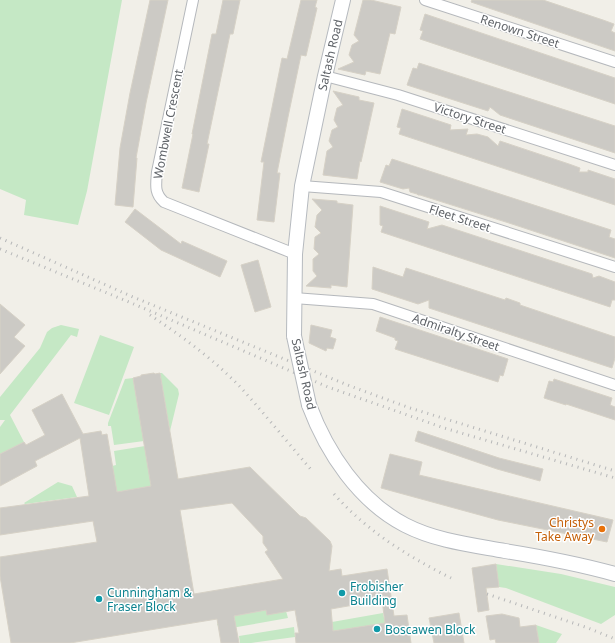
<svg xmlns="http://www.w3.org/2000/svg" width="615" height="643" font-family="'Noto Sans',sans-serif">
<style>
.green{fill:#c5e8c5}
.building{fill:#cccac5;stroke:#d6d1c6;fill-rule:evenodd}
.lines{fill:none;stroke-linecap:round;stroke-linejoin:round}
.minor-casing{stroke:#b5b8bc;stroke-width:12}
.secondary-casing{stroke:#b6babf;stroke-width:16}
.minor{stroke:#fff;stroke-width:10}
.secondary{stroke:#fff;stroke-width:14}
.rail{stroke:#b6b7b8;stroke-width:3;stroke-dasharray:1 5;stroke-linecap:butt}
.secondary-bridge-casing{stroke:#b6babf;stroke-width:16;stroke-linecap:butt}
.secondary-bridge{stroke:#fff;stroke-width:14}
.food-dot{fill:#e8710a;stroke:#fff;stroke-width:1.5}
.culture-dot{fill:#0f9aa8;stroke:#fff;stroke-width:1.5}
.labels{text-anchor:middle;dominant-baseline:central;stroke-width:3;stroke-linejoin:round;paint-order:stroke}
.street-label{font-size:12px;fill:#5f6368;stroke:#fff}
.food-label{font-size:12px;fill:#c56008;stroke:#fff;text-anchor:end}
.culture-label{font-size:12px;fill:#0d838f;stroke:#fff;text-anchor:start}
</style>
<rect width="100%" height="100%" fill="#f1efe8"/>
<!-- green -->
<path class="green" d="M 0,0 L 122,0 L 87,191 L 78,225 L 24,215 L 26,200 L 0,189 Z
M 61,325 L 79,329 L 77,337 L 71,335 L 10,415 L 24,442 L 0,454 L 0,427 L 5,420 L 0,420 L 0,397 L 40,348 L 47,332 L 52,328 Z
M 100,335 L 134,347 L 109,415 L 74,403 Z
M 160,373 L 162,373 L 178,389 L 179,394 L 170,431 Z
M 133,378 L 144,441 L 114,445 L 111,426 L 108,426 L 108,423 L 125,379 Z
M 145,446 L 151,486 L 117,492 L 112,466 L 116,465 L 114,451 Z
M 58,482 L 72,486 L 77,497 L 25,504 L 24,503 Z
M 496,564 L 561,574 L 615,587 L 615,615 L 601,624 L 506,588 L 499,587 Z
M 266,610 L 286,611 L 288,618 L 220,630 L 217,624 L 235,621 L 234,616 Z
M 383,613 L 385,623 L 333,631 L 332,622 Z
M 536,625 L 562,634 L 556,643 L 539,643 Z
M 294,627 L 295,637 L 251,643 L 240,643 L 239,636 Z"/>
<!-- building -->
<path class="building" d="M 150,0 L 168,0 L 146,103 L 136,158 L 137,158 L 133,207 L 115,205 L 120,148 L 130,93 Z
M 223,0 L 240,0 L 233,34 L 230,34 L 207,144 L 209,144 L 199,192 L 182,188 L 193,134 L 192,134 L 212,34 L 216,34 Z
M 301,0 L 317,0 L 315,7 L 317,8 L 306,56 L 301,55 L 288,117 L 277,173 L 280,173 L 274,222 L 257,220 L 264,162 L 261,162 L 282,58 L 287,59 Z
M 363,0 L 371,0 L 401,7 L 395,34 L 390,33 L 380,74 L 366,71 L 365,75 L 338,69 L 354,62 L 349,55 L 352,45 L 359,41 L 354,35 Z
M 472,0 L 543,0 L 603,20 L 614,24 L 611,31 L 615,33 L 615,51 L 471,2 Z
M 425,14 L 615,78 L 615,104 L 420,39 L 423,31 L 420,30 Z
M 419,63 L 615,126 L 615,153 L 500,115 L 490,107 L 488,111 L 407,85 L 413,68 L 417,69 Z
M 333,91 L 359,97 L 359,100 L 374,103 L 361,162 L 360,161 L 357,179 L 323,175 L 327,151 L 333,147 L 329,141 L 332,130 L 338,127 L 334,120 L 337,108 L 343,105 Z
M 402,109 L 451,125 L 450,130 L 468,129 L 466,135 L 477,134 L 488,137 L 498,146 L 500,141 L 569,164 L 580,168 L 579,172 L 588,172 L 588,170 L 615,179 L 615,205 L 399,134 L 401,128 L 397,127 Z
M 392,159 L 611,230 L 609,237 L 615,239 L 615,258 L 512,224 L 420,195 L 418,195 L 417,194 L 410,192 L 409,188 L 403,189 L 380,182 L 386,165 L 389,166 Z
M 312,199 L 337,201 L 337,203 L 353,205 L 347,287 L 331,285 L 331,288 L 306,286 L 317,276 L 313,271 L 313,259 L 319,254 L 314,249 L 315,237 L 321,233 L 315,227 L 317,215 L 322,210 Z
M 380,206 L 429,222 L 427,229 L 442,225 L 592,274 L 593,278 L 599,276 L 615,282 L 615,300 L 612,300 L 610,307 L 381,232 L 383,226 L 380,225 Z
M 135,209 L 181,244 L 182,241 L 227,261 L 220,277 L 161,250 L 125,222 Z
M 258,260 L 271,307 L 255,312 L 241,265 Z
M 373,267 L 403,277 L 406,268 L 505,300 L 506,298 L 520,303 L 520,305 L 615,337 L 615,358 L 612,368 L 429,308 L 429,300 L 418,304 L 372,289 Z
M 0,304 L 25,325 L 14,337 L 25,346 L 0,374 Z
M 380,317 L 508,359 L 503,376 L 500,375 L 498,382 L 395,349 L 398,341 L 395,340 L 395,338 L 376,331 Z
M 311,325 L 332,330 L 330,337 L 336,339 L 333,349 L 327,348 L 326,351 L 309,343 Z
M 154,373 L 155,374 L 160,373 L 178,479 L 250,467 L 300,516 L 306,518 L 330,541 L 332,546 L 329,571 L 341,569 L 342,576 L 387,569 L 394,616 L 407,615 L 411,643 L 296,643 L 295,633 L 299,633 L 295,610 L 267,615 L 266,610 L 234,616 L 239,643 L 221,643 L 217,619 L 70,643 L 11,643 L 0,576 L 0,557 L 97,542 L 93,521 L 0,535 L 0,508 L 89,496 L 80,438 L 35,461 L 37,466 L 0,486 L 0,454 L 24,442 L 26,445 L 45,435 L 32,410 L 62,394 L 83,434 L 101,431 L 102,435 L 107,434 L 117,492 L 151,486 L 133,378 L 141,376 L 141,375 ZM 232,503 L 263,536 L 263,543 L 268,550 L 265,552 L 283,579 L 194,594 L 180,510 ZM 382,600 L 385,623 L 333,631 L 331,609 Z
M 554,379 L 612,398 L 610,405 L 615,407 L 615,420 L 566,404 L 566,405 L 544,398 L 549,381 L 553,382 Z
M 418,431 L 499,458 L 543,469 L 540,481 L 497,469 L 415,441 Z
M 390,454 L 422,462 L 419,475 L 613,520 L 607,542 L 498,520 L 381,488 Z
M 496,564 L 499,587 L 486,588 L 489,610 L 478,612 L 472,568 Z
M 459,613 L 464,643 L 434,643 L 429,618 Z
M 502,614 L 519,618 L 520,627 L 536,625 L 539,643 L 496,643 L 495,639 L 490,640 L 486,616 Z"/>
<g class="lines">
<defs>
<path id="minor" d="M 193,0 L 157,172 C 156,185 154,193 164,202 L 295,254
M 425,0 L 615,62
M 325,76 L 398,95 L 615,165
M 302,186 L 381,192 L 615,267
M 294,298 L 373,304 L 615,385"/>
<path id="secondary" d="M 294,336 L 295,254 L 302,186 L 325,76 L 343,0
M 309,405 C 327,453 359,501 405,525 C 436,541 472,545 505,551 C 542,557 579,564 615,574"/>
</defs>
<!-- minor casing -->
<use href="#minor" class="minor-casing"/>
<!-- secondary casing -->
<use href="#secondary" class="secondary-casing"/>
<!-- minor -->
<use href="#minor" class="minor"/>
<!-- secondary -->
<use href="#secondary" class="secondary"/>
<!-- rail -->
<path class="rail" d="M 0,238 L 133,297 L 350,386 L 410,408 L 615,471
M 0,249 L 129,302 L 328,387 L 444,428 L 615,478
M 150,315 C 183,337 216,361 243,390 C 267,417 290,445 313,472
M 334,494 C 367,531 407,556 451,578
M 487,594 L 588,628 L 615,639"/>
<defs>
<path id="secondary-bridge" d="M 294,336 L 309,405"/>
</defs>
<!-- secondary-bridge casing -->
<use href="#secondary-bridge" class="secondary-bridge-casing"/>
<!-- secondary-bridge -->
<use href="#secondary-bridge" class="secondary-bridge"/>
</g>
<!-- markers -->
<circle class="food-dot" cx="602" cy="529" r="4"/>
<g class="culture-dot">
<circle cx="342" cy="593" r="4"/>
<circle cx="99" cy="599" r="4"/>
<circle cx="377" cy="629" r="4"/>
</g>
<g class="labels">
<!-- street labels -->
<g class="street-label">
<text transform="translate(520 31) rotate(18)">Renown Street</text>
<text transform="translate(330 55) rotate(-77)">Saltash Road</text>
<text transform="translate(470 118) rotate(18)">Victory Street</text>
<text transform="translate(168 124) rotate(-79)">Wombwell Crescent</text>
<text transform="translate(460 218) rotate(18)">Fleet Street</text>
<text transform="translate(456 332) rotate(19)">Admiralty Street</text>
<text transform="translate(304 374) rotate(77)">Saltash Road</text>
</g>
<!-- food labels -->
<g class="food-label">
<text x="594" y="522">Christys<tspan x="594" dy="14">Take Away</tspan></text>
</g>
<!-- culture labels -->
<g class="culture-label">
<text x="350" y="586">Frobisher<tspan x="350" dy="14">Building</tspan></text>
<text x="107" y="592">Cunningham &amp;<tspan x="107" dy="14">Fraser Block</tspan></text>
<text x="385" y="629">Boscawen Block</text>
</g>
</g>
</svg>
